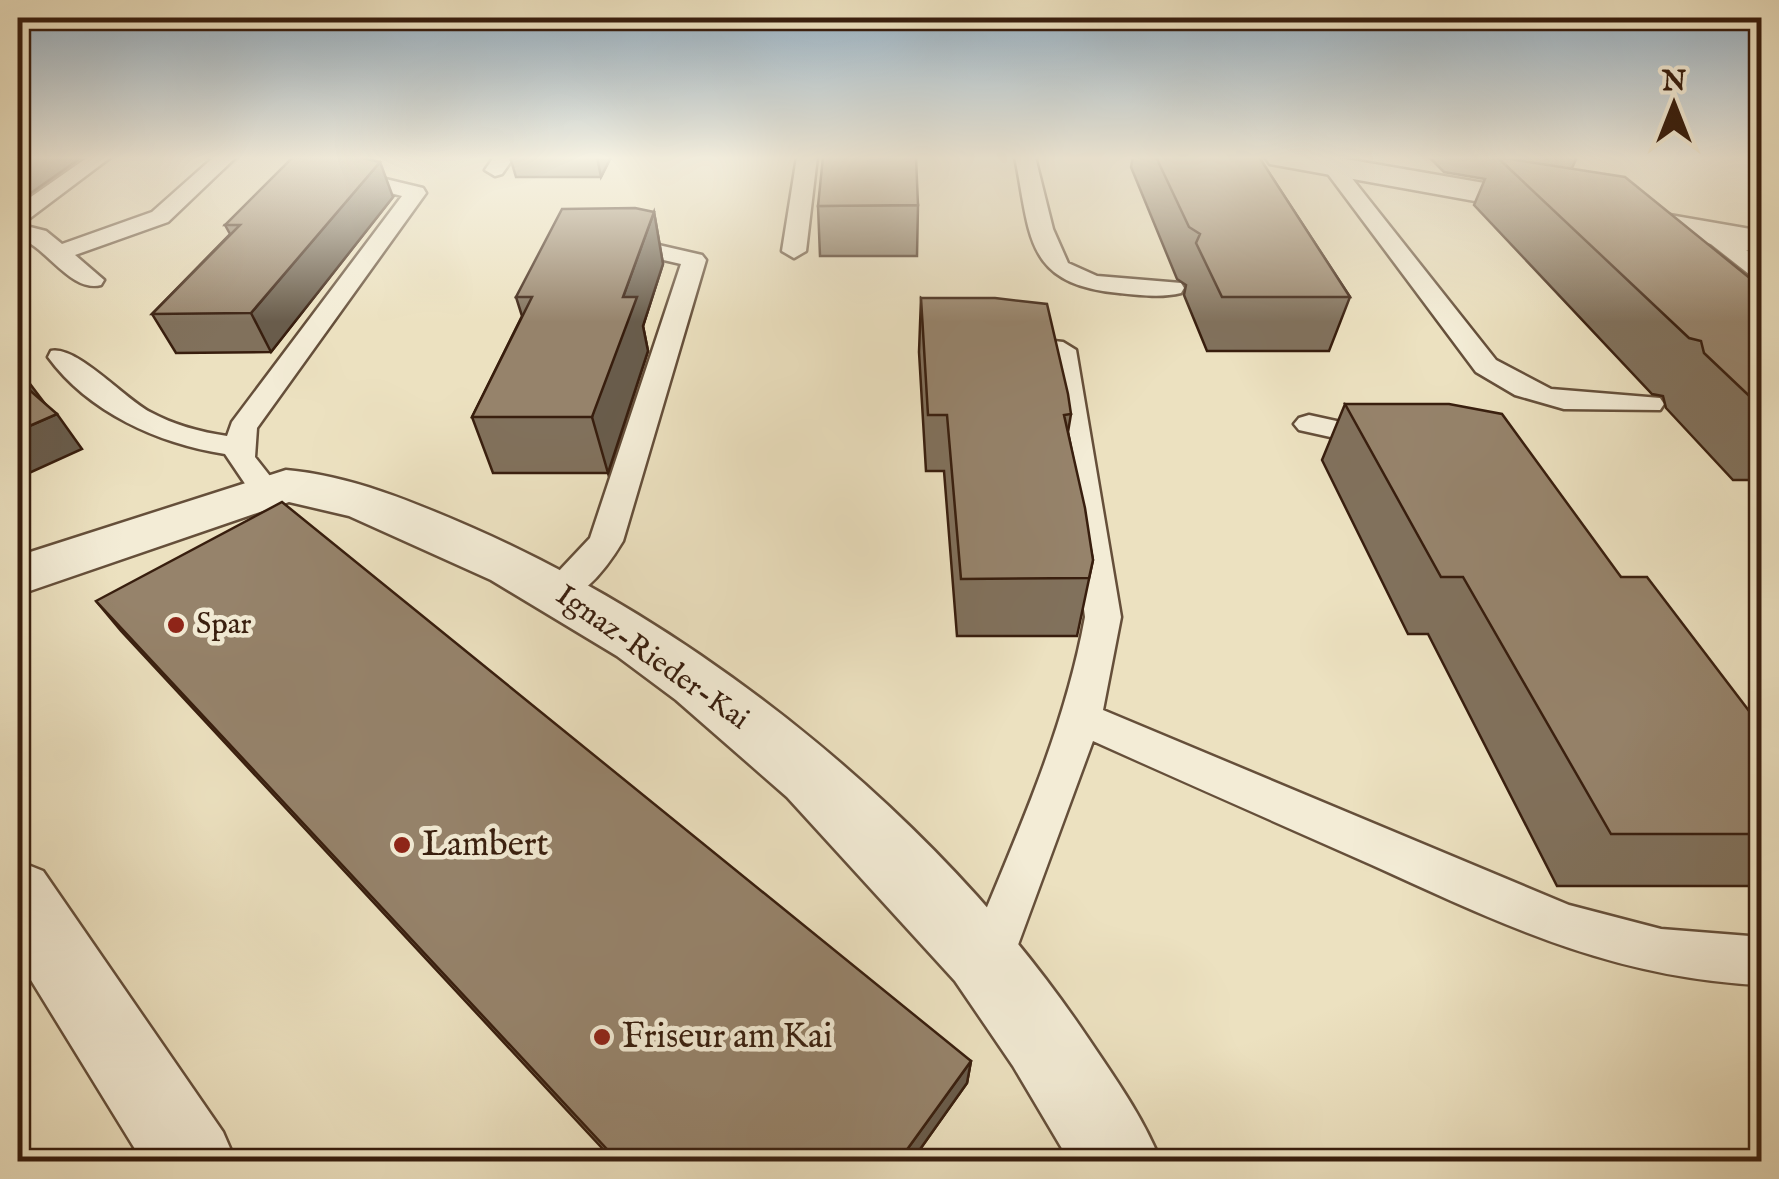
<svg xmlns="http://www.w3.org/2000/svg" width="1779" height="1179" font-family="'IM FELL English',serif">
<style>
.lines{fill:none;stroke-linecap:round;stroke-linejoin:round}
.service-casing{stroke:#654f3a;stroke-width:5}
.minor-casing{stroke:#654f3a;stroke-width:5}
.service{fill:#f3ecd6;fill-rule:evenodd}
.minor{fill:#f3ecd6;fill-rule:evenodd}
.wall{fill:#81715c;stroke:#381e0e;stroke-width:2.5}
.shaded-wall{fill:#695c4b;stroke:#381e0e;stroke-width:2.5}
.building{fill:#96836b;stroke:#381e0e;stroke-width:2.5}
.poi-dot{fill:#8f2418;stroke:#f3ecd6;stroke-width:4}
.labels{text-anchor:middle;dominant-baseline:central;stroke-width:9;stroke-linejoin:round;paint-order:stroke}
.poi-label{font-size:30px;fill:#381e0e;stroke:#f3ecd6;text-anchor:start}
.street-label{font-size:30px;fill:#381e0e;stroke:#f3ecd6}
.near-poi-label{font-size:35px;fill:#381e0e;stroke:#f3ecd6;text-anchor:start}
</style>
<rect width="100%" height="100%" fill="#ece1c0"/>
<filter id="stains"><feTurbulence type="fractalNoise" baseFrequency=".002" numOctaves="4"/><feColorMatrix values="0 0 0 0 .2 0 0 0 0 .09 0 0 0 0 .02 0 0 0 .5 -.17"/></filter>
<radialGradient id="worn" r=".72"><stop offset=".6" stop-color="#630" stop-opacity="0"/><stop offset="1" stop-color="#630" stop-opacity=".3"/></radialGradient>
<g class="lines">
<defs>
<path id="service" d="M 88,157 L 111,157 L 26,221 L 18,222 L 18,206 Z
M 214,157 L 236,157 L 168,222 L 75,255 L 104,280 L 101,285 C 70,293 46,245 18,238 L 18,224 L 46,231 L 62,244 L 152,212 Z
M 494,157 L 514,157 L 502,174 L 495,176 L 485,170 Z
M 797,157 L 817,157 L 806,251 L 794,258 L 782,251 Z
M 1015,157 L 1035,157 L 1053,229 L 1068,263 L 1097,276 L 1181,283 L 1184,288 L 1181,293 C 1162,298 1138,295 1119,293 C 1024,284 1031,236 1015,157 Z
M 1332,160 L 1339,162 L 1496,360 L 1551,389 L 1660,398 L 1664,404 L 1660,410 L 1564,409 L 1515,395 L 1476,372 L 1322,166 Z
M 352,171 L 423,188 L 426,193 L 257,428 L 255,457 L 281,490 L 276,497 L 254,497 L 225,454 C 159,444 88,412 48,357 L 51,351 C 76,345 125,399 150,412 C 174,425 200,432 227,436 L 232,422 L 402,196 L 345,181 L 342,177 L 345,173 Z
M 1710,225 L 1762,261 L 1762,280 L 1754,278 L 1702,237 L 1699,232 L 1702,227 Z
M 615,235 L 702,255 L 706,260 L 623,541 C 608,566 579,608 547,598 L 542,589 L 590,538 L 681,264 L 607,247 L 604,242 Z
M 1009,336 L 1063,342 L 1076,350 L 1121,617 L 1103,710 L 1569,905 L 1661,929 L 1762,937 L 1762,985 C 1613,978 1504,925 1372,865 C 1279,824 1186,783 1093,741 L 1005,980 L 988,987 L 971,980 L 964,963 C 1010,849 1063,738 1085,617 L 1051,357 L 1000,350 L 996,344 Z
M 1309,415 L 1391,433 L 1395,439 L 1391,445 L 1380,448 L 1299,430 L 1294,424 L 1299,418 Z"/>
<path id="minor" d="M 1265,157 L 1334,157 L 1762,231 L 1762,253 L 1281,166 L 1270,164 Z
M 286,470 C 352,476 413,502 473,528 C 709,632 944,823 1088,1038 C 1115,1078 1143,1117 1161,1162 L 1070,1162 L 1013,1066 L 955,981 L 787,797 L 676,700 L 617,656 L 491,580 L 349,516 L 289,502 L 18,595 L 18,556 Z
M 18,861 L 43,871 L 223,1132 L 236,1162 L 143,1162 L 18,959 Z"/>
</defs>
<!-- service casing -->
<use href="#service" class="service-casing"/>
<!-- minor casing -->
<use href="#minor" class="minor-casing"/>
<!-- service -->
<use href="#service" class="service"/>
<!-- minor -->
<use href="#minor" class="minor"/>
</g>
<!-- wall -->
<path class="wall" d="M 510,157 L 611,157 L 601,177 L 516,177 Z
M 1133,157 L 1259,157 L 1350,297 L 1329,351 L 1207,351 L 1184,295 L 1186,285 L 1177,279 L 1131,167 Z
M 1429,157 L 1577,157 L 1572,168 L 1762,288 L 1762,480 L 1733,480 L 1666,408 L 1663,396 L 1652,394 L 1474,205 L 1485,179 L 1444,172 Z
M 393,197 L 271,352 L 176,353 L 152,314 L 230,234 L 225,225 Z
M 918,205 L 917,256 L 820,256 L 818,206 Z
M 654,212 L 663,264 L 643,326 L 648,351 L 608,473 L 493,473 L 472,417 L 522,316 L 516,297 Z
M 921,298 L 1071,414 L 1068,432 L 1093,560 L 1077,636 L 957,636 L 944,471 L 926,471 L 919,352 Z
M 1345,404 L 1621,577 L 1762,728 L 1762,886 L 1557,886 L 1428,634 L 1408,634 L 1322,460 Z
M 96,601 L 971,1061 L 967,1083 L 911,1162 L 615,1162 L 121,631 Z"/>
<!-- shaded-wall -->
<path class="shaded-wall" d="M 18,157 L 82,157 L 18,202 Z
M 597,157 L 611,157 L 601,177 Z
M 380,162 L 393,197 L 271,352 L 251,313 Z
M 654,212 L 663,264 L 643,326 L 648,351 L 608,473 L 592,417 L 623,297 Z
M 21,372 L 46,405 L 18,383 L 18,373 Z
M 57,414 L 82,449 L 18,478 L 18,431 Z
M 971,1061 L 967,1083 L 911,1162 L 898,1162 Z"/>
<!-- building -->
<path class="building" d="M 293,157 L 358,157 L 380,162 L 251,313 L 152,314 L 240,225 L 225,225 Z
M 823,157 L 916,157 L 918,205 L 818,206 Z
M 1156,157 L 1259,157 L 1350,297 L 1222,297 L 1196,243 L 1200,234 L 1189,227 Z
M 1497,157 L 1625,177 L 1762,288 L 1762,408 L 1704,353 L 1701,341 L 1689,338 Z
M 635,208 L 654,212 L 623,297 L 637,297 L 592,417 L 472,417 L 532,297 L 516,297 L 562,209 Z
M 921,298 L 995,298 L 1047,304 L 1068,394 L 1071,414 L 1064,415 L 1085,508 L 1093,560 L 1089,578 L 961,579 L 947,415 L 928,415 Z
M 18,380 L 57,414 L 18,431 Z
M 1345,404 L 1449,404 L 1502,414 L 1621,577 L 1647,577 L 1762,728 L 1762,834 L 1611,834 L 1463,577 L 1441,577 Z
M 282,502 L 971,1061 L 898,1162 L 619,1162 L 96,601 Z"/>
<!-- sky -->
<linearGradient id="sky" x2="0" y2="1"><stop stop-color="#91acc0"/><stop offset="0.49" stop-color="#f6f2e3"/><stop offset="1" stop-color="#f6f2e3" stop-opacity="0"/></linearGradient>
<rect width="1779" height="322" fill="url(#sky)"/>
<!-- markers -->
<g class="poi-dot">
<circle cx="176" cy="625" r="10"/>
<circle cx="402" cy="845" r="10"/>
<circle cx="602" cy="1037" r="10"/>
</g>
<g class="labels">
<!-- poi labels -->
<g class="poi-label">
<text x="196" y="625">Spar</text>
</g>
<!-- street labels -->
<g class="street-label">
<text transform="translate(652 658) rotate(35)">Ignaz-Rieder-Kai</text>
</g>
<!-- near-poi labels -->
<g class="near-poi-label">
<text x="422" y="845">Lambert</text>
<text x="622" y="1037">Friseur am Kai</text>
</g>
</g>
<!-- margin -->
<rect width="1779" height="1179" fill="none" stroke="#ece1c0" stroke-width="60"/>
<rect x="20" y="20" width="1739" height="1139" fill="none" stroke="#381e0e" stroke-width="5"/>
<rect x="30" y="30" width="1719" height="1119" fill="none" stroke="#381e0e" stroke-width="2.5"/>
<!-- north arrow -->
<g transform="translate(1674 105)" stroke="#f3ecd6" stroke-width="8" paint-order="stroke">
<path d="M0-8L18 38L0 25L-18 38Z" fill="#381e0e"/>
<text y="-15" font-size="28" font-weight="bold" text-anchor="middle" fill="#381e0e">N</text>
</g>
<rect width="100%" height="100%" filter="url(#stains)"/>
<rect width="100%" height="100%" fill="url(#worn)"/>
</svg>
